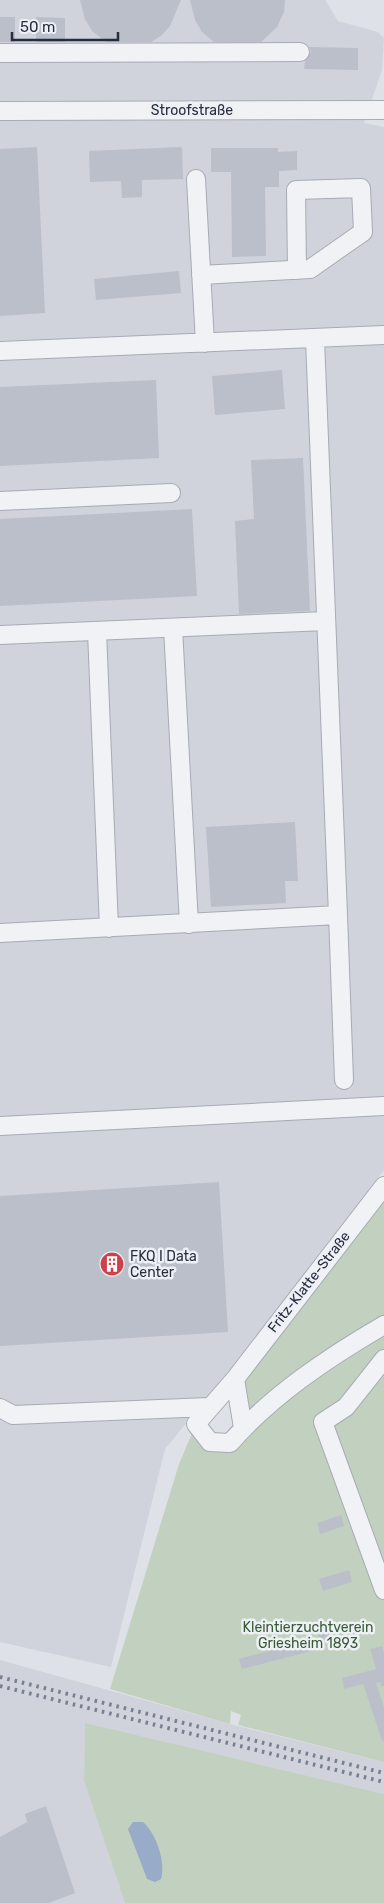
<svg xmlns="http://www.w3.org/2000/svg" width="384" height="1903" font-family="Rubik,sans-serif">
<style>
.built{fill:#d0d3dc}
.green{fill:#c2d1bf}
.water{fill:#98abc8}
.building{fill:#bbbfca}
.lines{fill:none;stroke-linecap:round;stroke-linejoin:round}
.minor-casing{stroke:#a7abb4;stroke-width:20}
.minor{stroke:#f0f2f6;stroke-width:18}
.rail{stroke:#777f91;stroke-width:4;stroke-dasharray:2.5 5;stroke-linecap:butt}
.labels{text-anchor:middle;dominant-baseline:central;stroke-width:5;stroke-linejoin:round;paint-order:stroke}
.street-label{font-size:14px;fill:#272d3e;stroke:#edf0f5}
.poi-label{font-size:14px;fill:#272d3e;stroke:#edf0f5;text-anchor:start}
.park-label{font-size:14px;fill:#385a34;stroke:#edf0f5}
</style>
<rect width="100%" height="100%" fill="#dee1e7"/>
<!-- built -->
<path class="built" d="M 0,0 L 325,0 L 338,21 L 378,32 L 384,38 L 382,70 L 364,123 L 384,127 L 384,1170 L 221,1381 L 165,1449 L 111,1667 L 0,1642 Z
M 0,1660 L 230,1724 L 384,1762 L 384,1794 L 85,1724 L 84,1781 L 125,1903 L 0,1903 Z"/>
<!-- green -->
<path class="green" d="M 384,1186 L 384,1762 L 238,1725 L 241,1715 L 231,1711 L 230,1724 L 110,1689 L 179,1464 L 196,1424 L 210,1442 L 243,1428 L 235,1379 Z
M 85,1723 L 384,1794 L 384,1903 L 125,1903 L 84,1781 Z"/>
<!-- water -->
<path class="water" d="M 133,1822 L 143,1822 C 156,1833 166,1862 161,1879 L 155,1882 L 147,1879 L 128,1829 Z"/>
<!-- building -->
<path class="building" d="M 80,0 L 181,0 L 170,26 L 161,36 L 151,42 L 106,42 L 92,31 L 85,19 Z
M 190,0 L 285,0 L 284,12 L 277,27 L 261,42 L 214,42 L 202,32 L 195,20 Z
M 0,17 L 15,17 L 15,42 L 0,42 Z
M 36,17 L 65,18 L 65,42 L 36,42 Z
M 309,47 L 358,48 L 358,70 L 304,69 L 305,61 L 311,52 Z
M 37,147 L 45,313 L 0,316 L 0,149 Z
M 182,147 L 183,179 L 142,180 L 142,197 L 122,198 L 121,181 L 90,182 L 89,151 Z
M 211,148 L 278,148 L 278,152 L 297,151 L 297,170 L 279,171 L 279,187 L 265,187 L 266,256 L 232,257 L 231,172 L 211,172 Z
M 179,271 L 181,293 L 96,300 L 94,279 Z
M 282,370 L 285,409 L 215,415 L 212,376 Z
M 156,380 L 159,458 L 0,466 L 0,387 Z
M 303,458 L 310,611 L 239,614 L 235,521 L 254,519 L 251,460 Z
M 192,509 L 197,596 L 0,606 L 0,519 Z
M 295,822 L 298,881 L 285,881 L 286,903 L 211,907 L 206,827 Z
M 219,1182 L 228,1332 L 0,1346 L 0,1196 Z
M 341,1515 L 344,1526 L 320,1534 L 317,1523 Z
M 349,1570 L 352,1582 L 323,1591 L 319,1579 Z
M 328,1627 L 332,1640 L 321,1643 L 317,1630 Z
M 312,1639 L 315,1650 L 242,1669 L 239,1659 Z
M 382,1646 L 384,1653 L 384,1686 L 381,1686 L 380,1682 L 376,1683 L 384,1707 L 384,1741 L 382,1741 L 363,1684 L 344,1689 L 342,1678 L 376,1669 L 370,1649 Z
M 46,1806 L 75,1893 L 49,1903 L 0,1903 L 0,1837 L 27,1822 L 25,1814 Z"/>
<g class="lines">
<defs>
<path id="minor" d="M 0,53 L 300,52
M 0,111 L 384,110
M 196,179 L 205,343
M 201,275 L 310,269 L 363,232 L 361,188 L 296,190 L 297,270
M 0,351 L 384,335
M 0,501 L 171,493
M 173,628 L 189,924
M 97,631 L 109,928
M 0,635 L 326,621
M 338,915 L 344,1080
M 0,933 L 338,915 L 315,339
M 0,1126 L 384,1106
M 384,1359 L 346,1407 L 323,1422 L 384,1590
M 235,1379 L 384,1186
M 0,1408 L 13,1415 L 209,1407
M 243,1428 L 235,1379 L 196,1424 L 210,1442 L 230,1443 C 272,1395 329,1357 384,1325"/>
</defs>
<!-- minor casing -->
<use href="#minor" class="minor-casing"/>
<!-- minor -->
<use href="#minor" class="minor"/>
<!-- rail -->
<path class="rail" d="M 0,1677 L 384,1773
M 0,1686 L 384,1782"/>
</g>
<!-- icons -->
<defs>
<symbol id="building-disc" viewBox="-11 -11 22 22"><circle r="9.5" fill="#ce414b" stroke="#edf0f5"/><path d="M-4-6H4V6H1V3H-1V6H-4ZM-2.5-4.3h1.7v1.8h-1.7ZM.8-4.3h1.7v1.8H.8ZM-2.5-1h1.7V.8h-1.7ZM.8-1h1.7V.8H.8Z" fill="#fff"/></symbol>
</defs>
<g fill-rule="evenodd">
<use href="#building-disc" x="98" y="1250" width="28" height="28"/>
</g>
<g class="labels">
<!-- street labels -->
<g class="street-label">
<text x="192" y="110">Stroofstraße</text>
<text transform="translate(309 1282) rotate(-52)">Fritz-Klatte-Straße</text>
</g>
<!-- poi labels -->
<g class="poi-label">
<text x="130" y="1256">FKQ I Data<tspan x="130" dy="16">Center</tspan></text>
</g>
<!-- park labels -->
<g class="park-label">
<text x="308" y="1627">Kleintierzuchtverein<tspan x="308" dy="16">Griesheim 1893</tspan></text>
</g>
</g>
<!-- scale -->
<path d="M12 32v8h106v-8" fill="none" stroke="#272d3e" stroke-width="2.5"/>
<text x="20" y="32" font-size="15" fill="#272d3e" stroke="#edf0f5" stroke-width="4" paint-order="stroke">50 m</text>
</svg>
